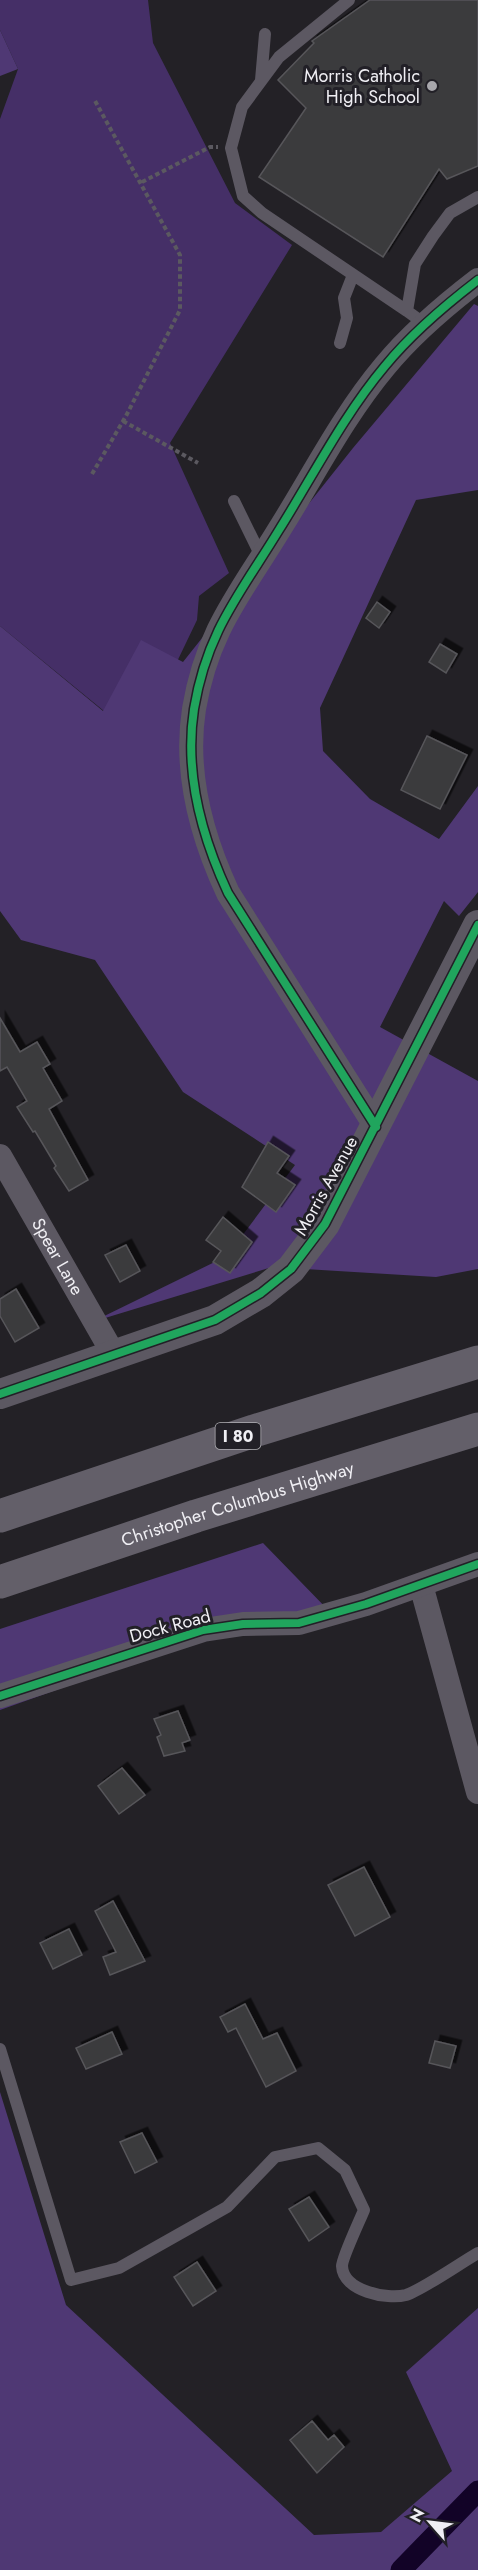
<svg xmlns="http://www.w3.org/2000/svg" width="478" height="2570" font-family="Jost,sans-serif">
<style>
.green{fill:#452f67}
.forest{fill:#4f3874}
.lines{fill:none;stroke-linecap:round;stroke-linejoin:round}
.canal{stroke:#120327;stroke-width:21}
.building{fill:#3b3a3d;stroke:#57565a;stroke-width:1.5;filter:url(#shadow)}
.path{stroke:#5b5960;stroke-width:4;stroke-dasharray:4.5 3;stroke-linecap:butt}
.service{stroke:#5c5862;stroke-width:12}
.minor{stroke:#5c5862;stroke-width:24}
.tertiary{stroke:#5c5862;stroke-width:30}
.motorway{stroke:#635f69;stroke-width:33}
.cycleway-casing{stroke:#222027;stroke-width:11}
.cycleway{stroke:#20a55d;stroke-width:8}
.poi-dot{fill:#a8a7ac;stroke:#222027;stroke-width:2}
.labels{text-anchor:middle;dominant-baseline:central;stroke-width:6;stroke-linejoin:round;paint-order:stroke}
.shield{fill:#222027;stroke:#b2b1b6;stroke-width:1.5}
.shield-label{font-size:16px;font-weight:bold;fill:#f0eff4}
.poi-label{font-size:18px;fill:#f0eff4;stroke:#222027;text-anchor:end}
.street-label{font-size:18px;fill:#f0eff4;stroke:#222027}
</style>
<defs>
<filter id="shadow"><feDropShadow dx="5.5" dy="-5.5" stdDeviation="0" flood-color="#0009"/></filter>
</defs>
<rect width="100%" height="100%" fill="#232126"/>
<!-- green -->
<path class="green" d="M 0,0 L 148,0 L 153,43 L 235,203 L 292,245 L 170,443 L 229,573 L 199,596 L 197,620 L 173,670 L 104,711 L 0,626 L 0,119 L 18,69 L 0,30 Z"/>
<!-- forest -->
<path class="forest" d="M 0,30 L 18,69 L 0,76 Z
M 474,304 L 478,306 L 478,490 L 416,500 L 320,708 L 323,751 L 370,799 L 439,839 L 478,786 L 478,892 L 459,916 L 444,901 L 380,1027 L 478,1081 L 478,1269 L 436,1277 L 272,1267 L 92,1322 L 227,1256 L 295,1165 L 183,1092 L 95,960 L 21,940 L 0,911 L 0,626 L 103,711 L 141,640 L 183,662 L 353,448 Z
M 263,1543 L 331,1613 L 216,1633 L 0,1710 L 0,1629 Z
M 0,2092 L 66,2305 L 314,2535 L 381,2532 L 452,2471 L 406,2372 L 478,2308 L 478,2570 L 0,2570 Z"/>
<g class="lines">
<!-- canal -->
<path class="canal" d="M 401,2570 L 478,2491"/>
</g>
<!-- building -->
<path class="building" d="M 370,0 L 478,0 L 478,166 L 447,179 L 439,169 L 383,257 L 259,177 L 306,108 L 278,80 L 314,43 L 312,41 Z
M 377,602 L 390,612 L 379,628 L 366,618 Z
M 440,644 L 457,654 L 446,673 L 429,662 Z
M 427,736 L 467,755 L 440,809 L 401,790 Z
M 0,1018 L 20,1052 L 37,1042 L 50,1064 L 43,1068 L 62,1101 L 49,1109 L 88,1180 L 69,1191 L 54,1168 L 56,1166 L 35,1131 L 33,1132 L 17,1107 L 27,1101 L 7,1067 L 0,1071 Z
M 268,1142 L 289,1156 L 277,1173 L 295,1185 L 276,1212 L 242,1187 Z
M 223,1217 L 252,1242 L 230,1273 L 213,1262 L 221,1251 L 206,1240 Z
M 126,1245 L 140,1271 L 120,1282 L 105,1255 Z
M 16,1289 L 39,1328 L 15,1342 L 0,1316 L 0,1299 Z
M 178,1711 L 190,1740 L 182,1743 L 185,1751 L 164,1756 L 157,1737 L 161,1735 L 154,1719 Z
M 122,1768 L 145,1795 L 119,1814 L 98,1786 Z
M 364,1867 L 390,1917 L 355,1936 L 328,1885 Z
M 113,1901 L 145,1961 L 110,1975 L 103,1957 L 116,1952 L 95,1911 Z
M 69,1929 L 82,1955 L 53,1969 L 40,1943 Z
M 245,2004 L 263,2039 L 277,2033 L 296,2071 L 266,2087 L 236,2028 L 228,2032 L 220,2017 Z
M 112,2032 L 122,2054 L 86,2069 L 76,2048 Z
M 435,2041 L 456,2046 L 450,2068 L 429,2063 Z
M 142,2133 L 157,2162 L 135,2173 L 120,2142 Z
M 309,2197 L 329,2227 L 309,2241 L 289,2209 Z
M 197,2262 L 216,2291 L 193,2306 L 174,2277 Z
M 312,2421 L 328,2440 L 334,2435 L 344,2447 L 317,2473 L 290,2440 Z"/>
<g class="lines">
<!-- path -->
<path class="path" d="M 142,182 L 210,147 L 218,147
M 123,421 L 198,463
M 92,474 L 126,416 L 180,310 L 180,255 L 94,99"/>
<!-- service -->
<path class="service" d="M 349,0 L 279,57 L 242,107 L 231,148 L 243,196 L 262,213 L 407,311
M 261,80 L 265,34
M 425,324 L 407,311 L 415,264 L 433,236 L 450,213 L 478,197
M 340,343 L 347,318 L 344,298 L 353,275
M 234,501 L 262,558
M 0,2049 L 71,2280 L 119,2268 L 227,2207 L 275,2157 L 318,2148 L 345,2170 L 364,2210 C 360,2220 342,2258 342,2266 C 343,2291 387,2300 406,2295 C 422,2290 462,2262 478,2253"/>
<!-- minor -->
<g class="minor">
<path d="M 376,1127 L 228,893 C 201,835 184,773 194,709 C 207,631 240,594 279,530 C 313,476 343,416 385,366 C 412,333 444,306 478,280"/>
<path id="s1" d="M 0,1156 L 114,1355"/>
<path d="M 421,1585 L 478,1792"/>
<path d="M 0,1696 L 203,1630 L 243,1624 L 299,1623 L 366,1604 L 478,1564"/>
</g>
<!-- tertiary -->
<path class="tertiary" d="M 0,1394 L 215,1320 L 261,1293 L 291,1269 L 325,1224 L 478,925"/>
<!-- motorway -->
<g class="motorway">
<path d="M 0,1516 L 254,1431 L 478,1362"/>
<path id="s2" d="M 0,1582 L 196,1516 L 478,1429"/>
</g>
<defs>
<path id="cycleway" d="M 376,1127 L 228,893 C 201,835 184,773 194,709 C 207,631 240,594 279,530 C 313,476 343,416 385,366 C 412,333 444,306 478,280
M 0,1394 L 215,1320 L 261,1293 L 291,1269 L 325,1224 L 478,925
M 0,1696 L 203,1630 L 243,1624 L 299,1623 L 366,1604 L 478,1564"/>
</defs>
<!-- cycleway casing -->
<use href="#cycleway" class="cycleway-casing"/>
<!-- cycleway -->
<use href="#cycleway" class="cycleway"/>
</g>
<!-- markers -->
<circle class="poi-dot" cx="432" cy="86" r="6"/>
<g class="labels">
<!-- shield labels -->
<rect class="shield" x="215.5" y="1423" width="45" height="26" rx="4.5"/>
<g class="shield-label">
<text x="238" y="1436">I 80</text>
</g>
<!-- poi labels -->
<g class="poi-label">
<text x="420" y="76">Morris Catholic<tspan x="420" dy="21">High School</tspan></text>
</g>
<!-- street labels -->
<g class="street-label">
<text transform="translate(326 1186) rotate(-61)">Morris Avenue</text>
<text stroke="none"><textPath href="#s1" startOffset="116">Spear Lane</textPath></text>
<text stroke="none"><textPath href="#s2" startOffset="250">Christopher Columbus Highway</textPath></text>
<text transform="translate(170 1626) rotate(-15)">Dock Road</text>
</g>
</g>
<!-- north arrow -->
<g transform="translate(430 2522) rotate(298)" stroke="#222027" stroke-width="4.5" paint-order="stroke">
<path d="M0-4.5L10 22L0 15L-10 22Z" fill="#f0eff4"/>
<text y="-9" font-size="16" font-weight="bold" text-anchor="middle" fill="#f0eff4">N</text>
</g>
</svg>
